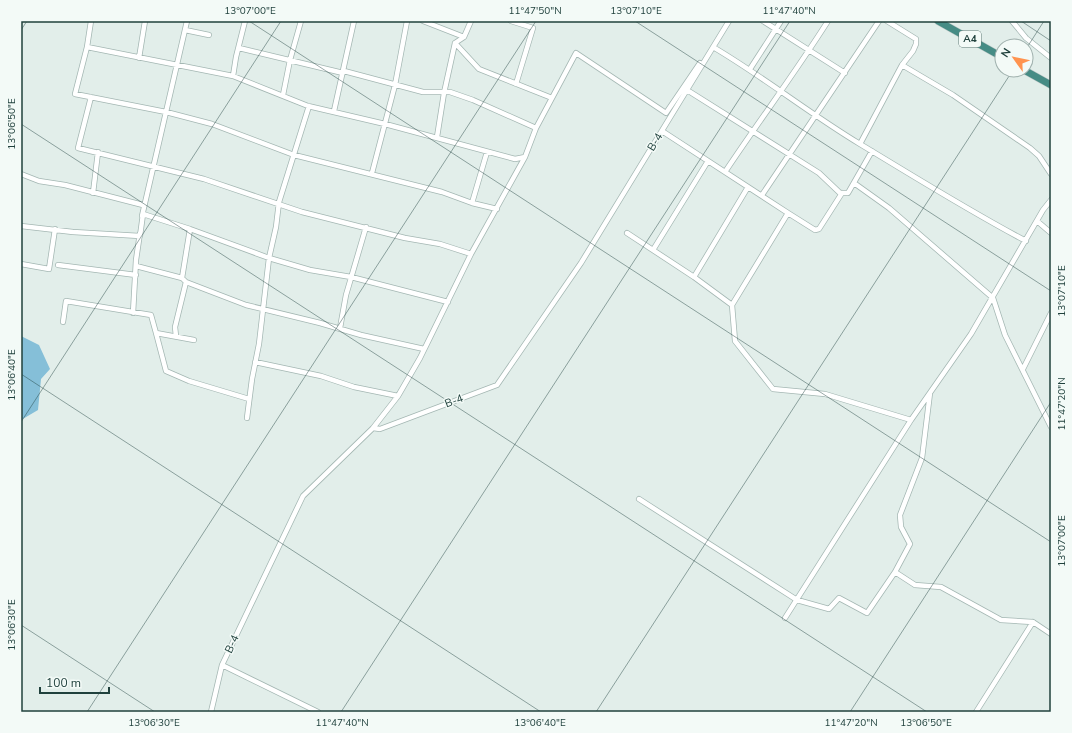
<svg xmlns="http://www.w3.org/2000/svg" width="1072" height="733" font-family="'Nunito Sans',sans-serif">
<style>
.water{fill:#85bfd8}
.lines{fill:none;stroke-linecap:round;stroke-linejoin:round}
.minor-casing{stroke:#a4b7b3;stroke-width:6}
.trunk-casing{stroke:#c1cac9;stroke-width:8}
.minor{stroke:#fff;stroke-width:4.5}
.trunk{stroke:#468c85;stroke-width:7}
.ticks{fill:none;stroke:#20413d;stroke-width:1;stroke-opacity:0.45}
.labels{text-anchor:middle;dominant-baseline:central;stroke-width:3;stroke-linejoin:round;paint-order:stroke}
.shield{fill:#f3faf7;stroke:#5f7875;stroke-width:1}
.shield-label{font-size:10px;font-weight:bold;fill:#20413d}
.street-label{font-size:11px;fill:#20413d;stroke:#f3faf7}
.neatline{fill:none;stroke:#20413d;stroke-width:1.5}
.ticks-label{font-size:10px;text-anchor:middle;fill:#20413d}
</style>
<rect width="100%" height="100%" fill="#e2eeea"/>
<!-- water -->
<path class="water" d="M 21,336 L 39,345 L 50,369 L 41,379 L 38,410 L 21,420 Z"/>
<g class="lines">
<defs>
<path id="minor" d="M 91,21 L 87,47 L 75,94 L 166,112 L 212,124 L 294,155 L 442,192 L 472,203 L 497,209
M 423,21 L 464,37
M 511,21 L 533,28 L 516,84
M 763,21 L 845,73
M 1012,21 L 1026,38 L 1051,58
M 185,30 L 209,35
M 455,43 L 479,69 L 552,98
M 87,47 L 233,76 L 308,106 L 385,124 L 515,159 L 525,157
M 713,47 C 764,77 810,114 860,144 C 915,177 969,211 1026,241
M 239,48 L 343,73
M 139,58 L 145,21
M 902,65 L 953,95 L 1030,148 L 1039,156 L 1051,174
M 750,69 L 781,21
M 344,71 L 423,92 L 450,92 L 473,100 L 536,128
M 233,76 L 236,57 L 245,21
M 687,90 L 819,173 L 840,193 L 848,193 L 872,151
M 283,95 L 290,60 L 301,21
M 91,97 L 78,148 L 204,179 L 302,212 L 405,238 L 440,244 L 471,254
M 334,111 L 354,21
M 662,131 L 788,213 L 732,305 L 735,341 L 773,389 L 825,394 L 911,420
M 437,137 L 444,93 L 455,43 L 464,37 L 471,21
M 860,144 L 902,65 L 913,51 L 916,44 L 916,39 L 887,21
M 725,172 C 759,121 795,73 828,21
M 372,173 L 395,85 L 407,21
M 21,174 L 39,181 L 65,185 L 143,205
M 854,183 L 889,208 L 993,298 L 1005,335 L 1051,427
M 93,193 L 98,152
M 762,195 L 879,21
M 472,203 L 487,152
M 788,213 L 815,230 L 819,229 L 842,193
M 142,216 L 187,21
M 1037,221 L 1051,233
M 21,226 L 73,232 L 140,236 L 143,214 L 190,229 L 269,258 L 310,270 L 351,277 L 448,302
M 627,233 L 694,277 L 732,305
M 653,250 L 708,161
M 21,264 L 49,269 L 55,229
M 58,265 L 136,275
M 136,266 L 182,278 L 186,282 L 246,305 L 320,323 L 361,335 L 424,349
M 694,277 L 748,187
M 182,278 L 190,229
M 133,313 L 136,260 L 140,233
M 63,322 L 66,301 L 151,315 L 156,333 L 194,340
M 340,328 L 346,295 L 366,227
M 156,333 L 166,371 L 189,381 L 249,399
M 176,336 L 175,327 L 186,282
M 255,362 L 321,376 L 354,387 L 398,396
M 1023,369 L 1051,313
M 930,393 L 922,458 L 900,515 L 901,527 L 910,544 L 895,572 L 915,585 L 941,587 L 1001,620 L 1033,622 L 1051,634
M 247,418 L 252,379 L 259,344 L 269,258 L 276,227 L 279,202 L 309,106
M 373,428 L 398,396 L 420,358 L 471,254 L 525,157 L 536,128 L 576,53 L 666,113 L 700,63
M 639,499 L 797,600 L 829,609 L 839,598 L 867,613 L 895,572
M 785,618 L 911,420 L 971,334 L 1043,210 L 1051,200
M 211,712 L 222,665
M 318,712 L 222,665 L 303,496 L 373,428 L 380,429 L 497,385 L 581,263 L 729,21
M 976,712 L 1033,622"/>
<path id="trunk" d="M 938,21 L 1002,57
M 1024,70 L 1051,85"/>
</defs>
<!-- minor casing -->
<use href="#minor" class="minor-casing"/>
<!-- trunk casing -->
<use href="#trunk" class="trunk-casing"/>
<!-- minor -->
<use href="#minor" class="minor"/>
<!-- trunk -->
<use href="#trunk" class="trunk"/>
</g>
<!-- ticks -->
<path class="ticks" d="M 249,21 L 1051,542M 635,21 L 1051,291M 1021,21 L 1051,41M 21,30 L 27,21M 1026,49 L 1044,21M 21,124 L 927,712M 21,374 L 541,712M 21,422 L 281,21M 21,625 L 155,712M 87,712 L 536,21M 341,712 L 790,21M 596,712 L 1013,70M 850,712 L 1051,402"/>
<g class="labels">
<!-- shield labels -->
<rect class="shield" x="959" y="31" width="22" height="16" rx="3"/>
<g class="shield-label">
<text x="970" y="39">A4</text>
</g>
<!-- street labels -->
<g class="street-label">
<text transform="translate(655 142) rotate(-59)">B-4</text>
<text transform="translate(454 401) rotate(-21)">B-4</text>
<text transform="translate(232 644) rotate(-65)">B-4</text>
</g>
</g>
<!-- border -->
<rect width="1072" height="733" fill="none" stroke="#f3faf7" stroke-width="44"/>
<!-- north arrow -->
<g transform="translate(1014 58) rotate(303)"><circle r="19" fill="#f3faf7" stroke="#9fb0ad"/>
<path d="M0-3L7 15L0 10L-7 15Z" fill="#ff934f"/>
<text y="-6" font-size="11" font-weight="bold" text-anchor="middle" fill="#20413d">N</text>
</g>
<!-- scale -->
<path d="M40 687v6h69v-6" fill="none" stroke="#20413d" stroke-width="2"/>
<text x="46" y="687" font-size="12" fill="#20413d" stroke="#f3faf7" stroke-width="3" paint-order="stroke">100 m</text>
<rect x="22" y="22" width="1028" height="689" class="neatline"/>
<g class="ticks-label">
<text x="250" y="14">13°07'00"E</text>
<text x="535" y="14">11°47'50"N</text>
<text x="636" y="14">13°07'10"E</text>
<text x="789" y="14">11°47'40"N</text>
<text transform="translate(11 124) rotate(-90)" y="4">13°06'50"E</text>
<text transform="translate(1061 291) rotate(-90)" y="4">13°07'10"E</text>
<text transform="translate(11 375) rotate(-90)" y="4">13°06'40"E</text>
<text transform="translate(1061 404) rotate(-90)" y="4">11°47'20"N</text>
<text transform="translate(1061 541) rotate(-90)" y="4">13°07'00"E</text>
<text transform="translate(11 625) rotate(-90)" y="4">13°06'30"E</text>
<text x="154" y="726">13°06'30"E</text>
<text x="342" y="726">11°47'40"N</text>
<text x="540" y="726">13°06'40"E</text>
<text x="851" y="726">11°47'20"N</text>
<text x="926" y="726">13°06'50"E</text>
</g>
</svg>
